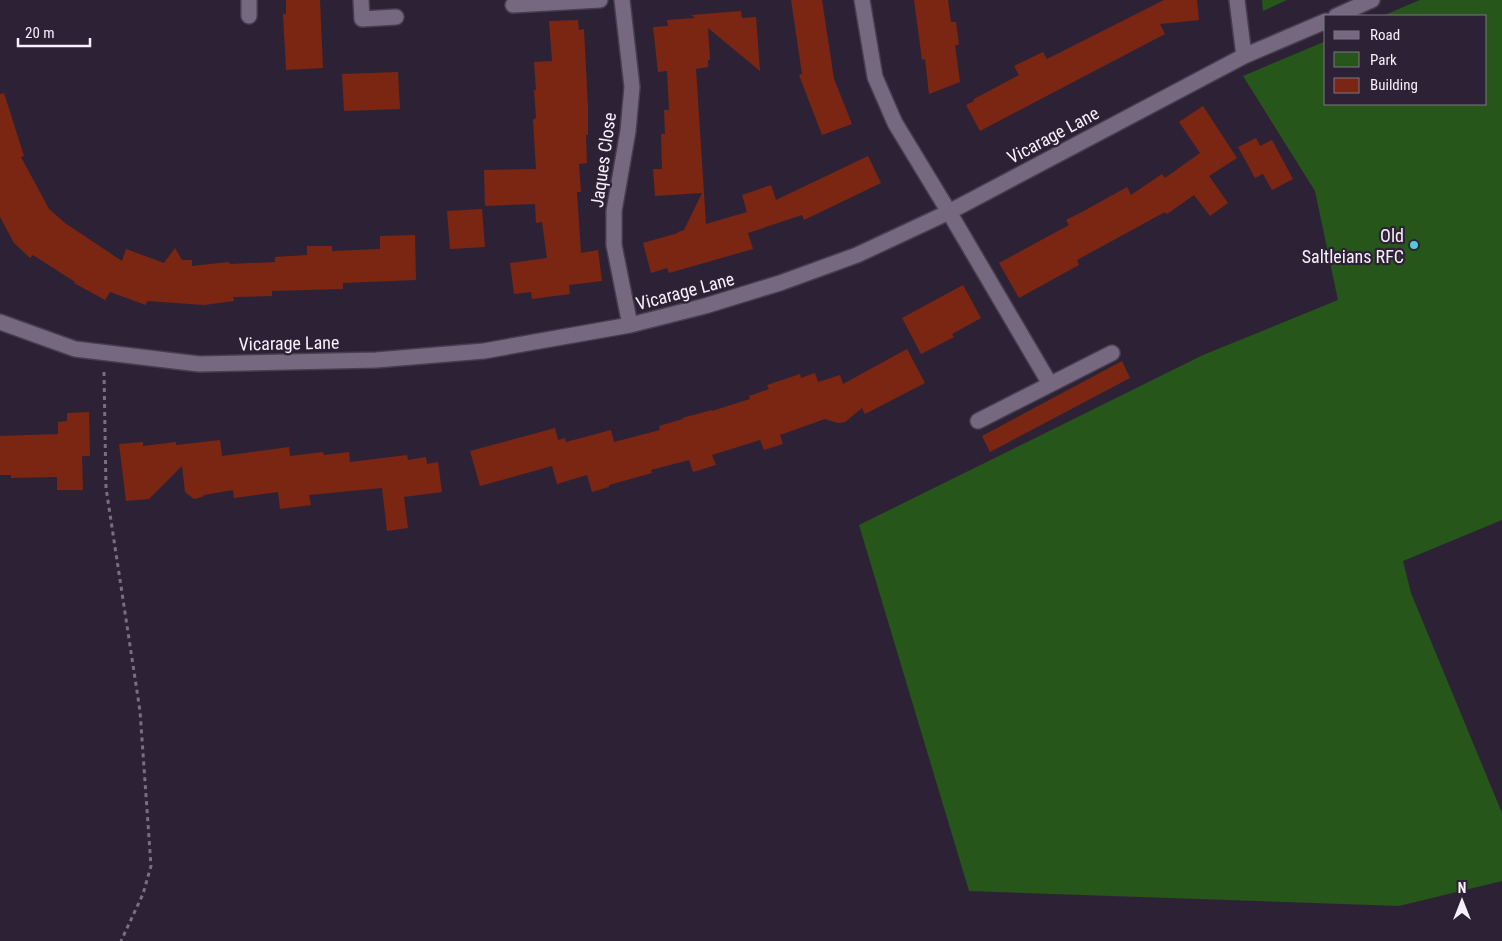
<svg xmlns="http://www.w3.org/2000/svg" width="1502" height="941" font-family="'Roboto Condensed',sans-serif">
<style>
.green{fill:#26561a}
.building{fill:#7b2612}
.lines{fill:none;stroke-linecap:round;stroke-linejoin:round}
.minor-casing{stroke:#463d4e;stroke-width:18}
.path{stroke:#796f80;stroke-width:3;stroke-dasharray:4 4;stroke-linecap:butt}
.minor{stroke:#75687f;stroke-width:15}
.poi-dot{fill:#52ccd6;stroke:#2d2235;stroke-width:2}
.labels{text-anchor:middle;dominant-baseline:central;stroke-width:4.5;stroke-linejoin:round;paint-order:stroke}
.street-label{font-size:18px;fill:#f6effc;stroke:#2d2235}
.poi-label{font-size:18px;fill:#f6effc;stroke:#2d2235;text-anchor:end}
</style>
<rect width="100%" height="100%" fill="#2d2235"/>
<!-- green -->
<path class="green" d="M 1262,0 L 1287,0 L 1263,11 Z
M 1420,0 L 1502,0 L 1502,520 L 1403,561 L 1411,593 L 1502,813 L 1502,881 L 1399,906 L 969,891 L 859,525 L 1203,355 L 1338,300 L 1315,191 L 1243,76 L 1326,41 L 1326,104 L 1486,104 L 1486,16 L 1382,16 Z"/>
<!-- building -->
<path class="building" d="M 286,0 L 320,0 L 323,68 L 286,70 L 283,14 L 286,14 Z
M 791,0 L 822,0 L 834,79 L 852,124 L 822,135 L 799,75 L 802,74 Z
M 914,0 L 948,0 L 951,22 L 956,22 L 959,45 L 955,45 L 960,82 L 929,94 L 925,59 L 922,60 Z
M 1164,0 L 1197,0 L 1199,20 L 1160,24 L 1165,34 L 980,131 L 966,105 L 974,101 L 974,99 L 1019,75 L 1014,66 L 1043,52 L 1047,59 Z
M 741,11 L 742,18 L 756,17 L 760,71 L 708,28 L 710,60 L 708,60 L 708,67 L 696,69 L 706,224 L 747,212 L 742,195 L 771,185 L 776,200 L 868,156 L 881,183 L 804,220 L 802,215 L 748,233 L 753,249 L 669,273 L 667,268 L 651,273 L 643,243 L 678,233 L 678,232 L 684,230 L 702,193 L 655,196 L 653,169 L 662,169 L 661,134 L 665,134 L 664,110 L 669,110 L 667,71 L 658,72 L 653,27 L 668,26 L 667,20 L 695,18 L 691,15 Z
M 578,20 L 579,30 L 584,29 L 588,108 L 588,135 L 586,135 L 587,163 L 579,164 L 581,192 L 577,192 L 581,253 L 598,250 L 602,281 L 569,285 L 570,294 L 532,299 L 531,292 L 514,294 L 510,263 L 547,258 L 542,222 L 536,223 L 535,204 L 485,206 L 484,170 L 536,169 L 533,120 L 536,118 L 534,90 L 536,90 L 534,62 L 552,61 L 549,21 Z
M 398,72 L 400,109 L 344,111 L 342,74 Z
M 4,93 L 24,156 L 21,157 L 49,209 L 65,223 L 122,261 L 126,249 L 164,263 L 175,248 L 182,260 L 192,260 L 192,266 L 229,262 L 230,264 L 275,262 L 275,257 L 307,255 L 307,246 L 332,246 L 332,251 L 380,249 L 380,236 L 415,235 L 416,280 L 343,283 L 343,289 L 272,291 L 272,296 L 233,297 L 234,301 L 204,305 L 147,301 L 146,305 L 110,292 L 105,300 L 74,283 L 75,282 L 33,255 L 30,258 L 14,243 L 0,217 L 0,94 Z
M 1203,106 L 1237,158 L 1209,176 L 1228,203 L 1210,216 L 1194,195 L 1167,214 L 1165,212 L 1077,260 L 1079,265 L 1019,298 L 999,263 L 1069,225 L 1066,220 L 1082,212 L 1127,187 L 1131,195 L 1162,174 L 1165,178 L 1200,153 L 1179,122 Z
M 1256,138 L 1260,146 L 1272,140 L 1293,179 L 1272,190 L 1263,174 L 1255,178 L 1238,147 Z
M 482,209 L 485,247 L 450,249 L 447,211 Z
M 963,285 L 981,318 L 952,334 L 954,337 L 921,354 L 902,318 Z
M 907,349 L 925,383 L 865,414 L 862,408 L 845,422 L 838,423 L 825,419 L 780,435 L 783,444 L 764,450 L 760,440 L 712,455 L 716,465 L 693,472 L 689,460 L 651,470 L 652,473 L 609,485 L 609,487 L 592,492 L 587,475 L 557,484 L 552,466 L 480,486 L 470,451 L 555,428 L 558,440 L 565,438 L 566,442 L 611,430 L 614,442 L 660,430 L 659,426 L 683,419 L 682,418 L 712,410 L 712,411 L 750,399 L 749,396 L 769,389 L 767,385 L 800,374 L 801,378 L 815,373 L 818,382 L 840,375 L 843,384 Z
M 1122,361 L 1130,378 L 990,452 L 982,436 Z
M 89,412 L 90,456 L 82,456 L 83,490 L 57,490 L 57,477 L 11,478 L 11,475 L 0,475 L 0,436 L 58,434 L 58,422 L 67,421 L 67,413 Z
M 220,440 L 222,456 L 289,447 L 290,456 L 323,452 L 324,455 L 349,452 L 350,462 L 407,455 L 408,460 L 426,457 L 427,464 L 438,462 L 442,492 L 404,497 L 408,528 L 387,531 L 382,488 L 309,495 L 311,505 L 280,509 L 278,492 L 234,498 L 233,490 L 204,495 L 202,497 L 194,499 L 185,492 L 182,466 L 149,499 L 126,501 L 119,444 L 143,442 L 143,446 L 176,442 L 176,445 Z"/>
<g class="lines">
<defs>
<path id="minor" d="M 249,0 L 249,16
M 361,0 L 362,19 L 396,17
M 622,0 L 632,87 L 628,131 L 614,211 L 614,245 L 630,325
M 862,0 L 875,77 L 895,123 L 949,212 L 1050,384
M 1237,0 L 1244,56
M 513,5 L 600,0
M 1336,16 L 1372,0
M 0,322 L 75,349 L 199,364 L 376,360 L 484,351 L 630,325 L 705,306 L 780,283 L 857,255 L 949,212 L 1244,56 L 1326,21
M 978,421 L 1112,353"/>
</defs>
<!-- minor casing -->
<use href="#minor" class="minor-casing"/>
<!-- path -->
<path class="path" d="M 104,372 L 106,488 L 140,711 L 151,866 L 143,894 L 121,941"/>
<!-- minor -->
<use href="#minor" class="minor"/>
</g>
<!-- markers -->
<circle class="poi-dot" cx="1414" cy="245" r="5"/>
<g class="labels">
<!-- street labels -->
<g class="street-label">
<text transform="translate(1053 135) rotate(-28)">Vicarage Lane</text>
<text transform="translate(603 160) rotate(-82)">Jaques Close</text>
<text transform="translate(685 291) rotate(-15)">Vicarage Lane</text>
<text transform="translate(289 343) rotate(-1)">Vicarage Lane</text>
</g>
<!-- poi labels -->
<g class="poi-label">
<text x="1404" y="235">Old<tspan x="1404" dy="21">Saltleians RFC</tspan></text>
</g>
</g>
<!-- legend -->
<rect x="1324" y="15" width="162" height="90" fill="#2d2235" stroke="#7d7485"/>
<rect x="1334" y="31" width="25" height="8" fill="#75687f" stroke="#7d7485"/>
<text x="1370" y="40" font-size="15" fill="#f6effc">Road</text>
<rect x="1334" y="52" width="25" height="15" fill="#26561a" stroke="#7d7485"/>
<text x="1370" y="65" font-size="15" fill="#f6effc">Park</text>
<rect x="1334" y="78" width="25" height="15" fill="#7b2612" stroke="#7d7485"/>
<text x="1370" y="90" font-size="15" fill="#f6effc">Building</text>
<!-- north arrow -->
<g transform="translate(1462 901)" stroke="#2d2235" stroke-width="4" paint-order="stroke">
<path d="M0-4L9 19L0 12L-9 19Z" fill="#f6effc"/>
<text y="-8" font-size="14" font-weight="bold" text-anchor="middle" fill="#f6effc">N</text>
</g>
<!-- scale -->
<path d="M18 38v8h72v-8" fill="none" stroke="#f6effc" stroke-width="2.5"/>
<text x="25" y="38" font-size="15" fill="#f6effc" stroke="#2d2235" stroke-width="4" paint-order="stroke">20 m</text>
</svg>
